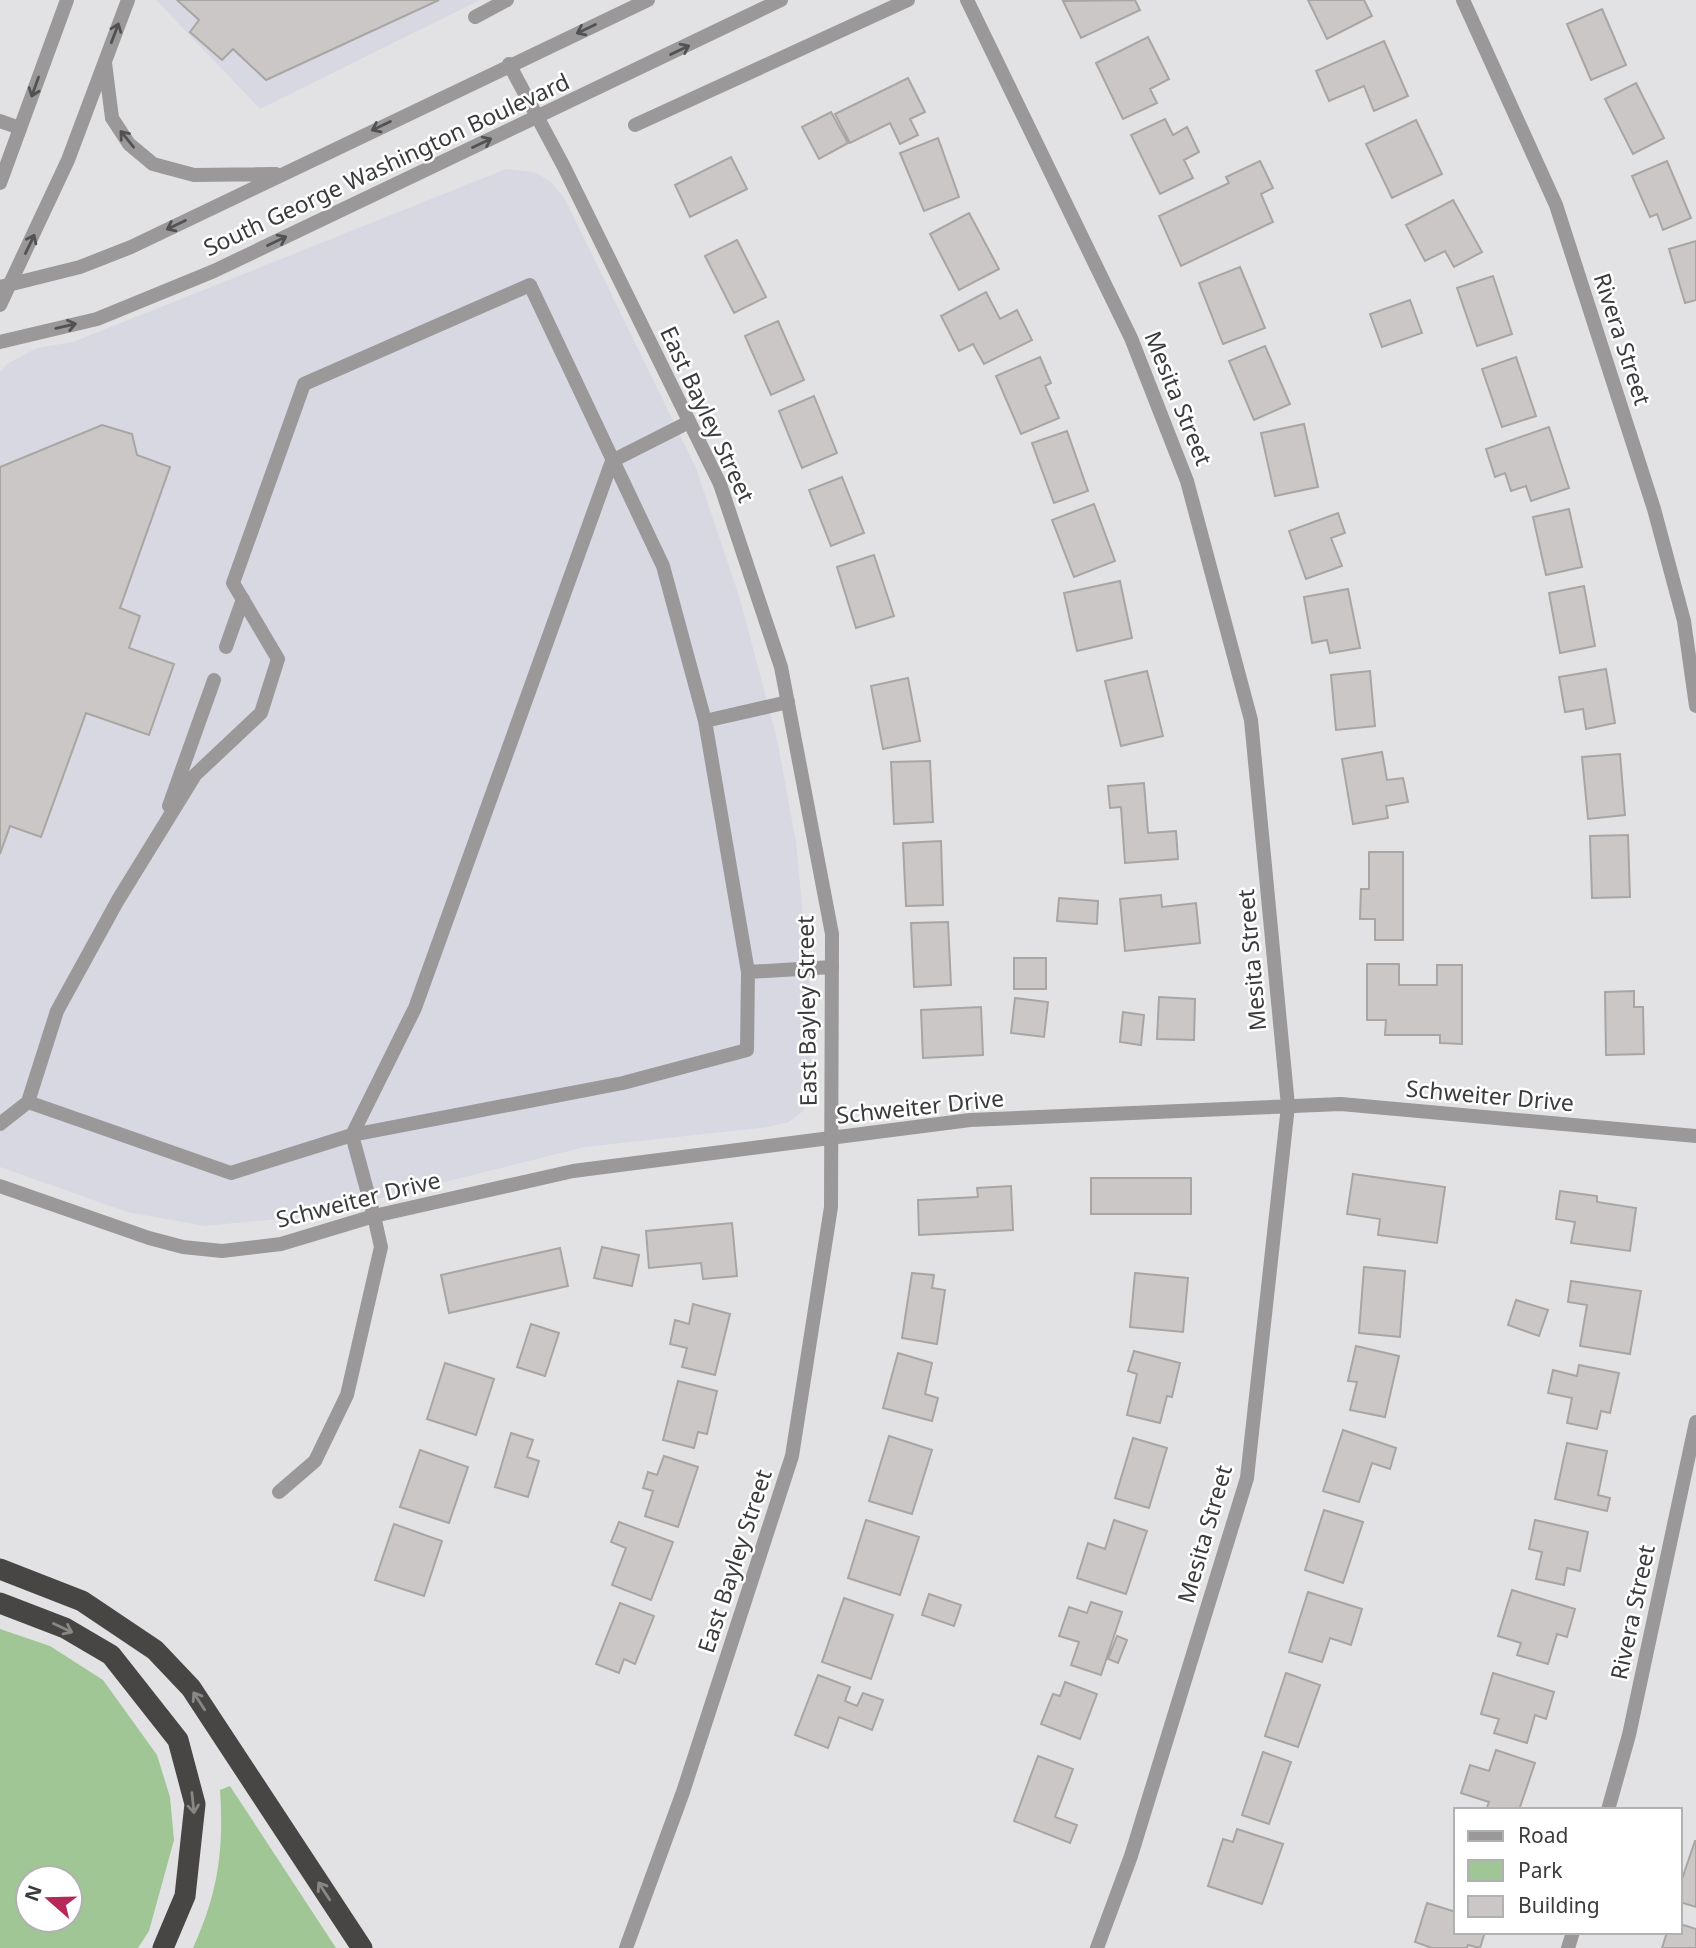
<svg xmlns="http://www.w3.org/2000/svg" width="1696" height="1948" font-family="'Noto Sans',sans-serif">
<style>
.built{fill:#d7d8e2}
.green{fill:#9fc694;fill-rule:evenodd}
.building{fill:#cac7c6;stroke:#a8a5a3;stroke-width:2}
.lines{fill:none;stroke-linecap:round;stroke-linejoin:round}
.service{stroke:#9a9898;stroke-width:14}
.minor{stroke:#9a9898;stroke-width:14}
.tertiary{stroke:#9a9898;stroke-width:14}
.motorway{stroke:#484645;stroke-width:21}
.oneway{stroke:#525253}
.oneway2{stroke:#888786}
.labels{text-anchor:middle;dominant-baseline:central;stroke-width:5;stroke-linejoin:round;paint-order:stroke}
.street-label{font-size:23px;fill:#3a3b3c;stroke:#fff}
</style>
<rect width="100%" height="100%" fill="#e2e2e5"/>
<!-- built -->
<path class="built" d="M 156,0 L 480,0 L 260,109 Z
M 506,169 L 534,172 L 550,181 L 565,199 L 696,468 L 740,599 L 777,739 L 796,842 L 811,1000 L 811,1094 L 803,1111 L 789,1122 L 768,1127 L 585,1147 L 308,1216 L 205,1226 L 127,1212 L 0,1167 L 0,372 L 7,364 L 37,348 L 73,342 Z"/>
<!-- green -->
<path class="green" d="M 0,1629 L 50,1646 L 103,1680 L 157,1755 L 170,1797 L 174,1840 L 149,1931 L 138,1948 L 0,1948 ZM 28,1878 L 70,1878 L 70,1920 L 28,1920 Z
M 230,1786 L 336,1948 L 193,1948 C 218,1893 224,1850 220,1790 Z"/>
<!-- building -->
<path class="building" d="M 177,0 L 439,0 L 266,80 L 233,49 L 222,60 L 190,32 L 199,20 Z
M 1135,0 L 1140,10 L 1081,38 L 1063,1 Z
M 1308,0 L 1364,0 L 1372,16 L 1327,39 Z
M 1602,9 L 1626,65 L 1591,80 L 1567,24 Z
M 1148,37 L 1169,79 L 1150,89 L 1157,103 L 1123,119 L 1096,63 Z
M 1384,41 L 1408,96 L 1374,111 L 1364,86 L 1329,101 L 1316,71 Z
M 908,78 L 925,112 L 910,119 L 918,135 L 900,144 L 890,123 L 850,143 L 835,114 Z
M 1636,83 L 1664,138 L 1633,154 L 1605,99 Z
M 831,112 L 848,143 L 819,159 L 802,127 Z
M 1165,119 L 1173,135 L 1187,127 L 1199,152 L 1184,160 L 1193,178 L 1160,194 L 1131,135 Z
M 1416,120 L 1442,174 L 1392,198 L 1366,144 Z
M 938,138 L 959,197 L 924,211 L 900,153 Z
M 731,157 L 747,189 L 690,217 L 675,185 Z
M 1260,161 L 1273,188 L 1261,194 L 1273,222 L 1181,266 L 1159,216 L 1229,183 L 1226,177 Z
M 1667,161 L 1691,218 L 1663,230 L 1657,214 L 1650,217 L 1632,176 Z
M 1453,200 L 1482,252 L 1454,267 L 1445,251 L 1425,261 L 1406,225 Z
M 969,213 L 999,269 L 959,290 L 930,234 Z
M 737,240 L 766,297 L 734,313 L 705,256 Z
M 1696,241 L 1696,300 L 1685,303 L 1669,249 Z
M 1240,267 L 1265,328 L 1223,344 L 1199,283 Z
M 1493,276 L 1512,334 L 1477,346 L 1457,288 Z
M 986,292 L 1000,319 L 1017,310 L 1032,340 L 984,364 L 973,344 L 959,351 L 941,316 Z
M 1410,300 L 1422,333 L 1382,347 L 1370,314 Z
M 778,321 L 804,380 L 771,395 L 745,336 Z
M 1265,346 L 1290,404 L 1254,420 L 1229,361 Z
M 1040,357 L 1051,383 L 1045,386 L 1059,418 L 1021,434 L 996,376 Z
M 1516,357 L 1536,416 L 1502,427 L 1482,369 Z
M 814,396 L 837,453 L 802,468 L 779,411 Z
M 1304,424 L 1318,487 L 1275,496 L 1261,433 Z
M 102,425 L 132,434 L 137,455 L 170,467 L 120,608 L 140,616 L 129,648 L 174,664 L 149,735 L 86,713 L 41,837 L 10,826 L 0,854 L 0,467 Z
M 1549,427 L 1569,488 L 1531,501 L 1526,486 L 1511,491 L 1505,473 L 1495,477 L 1486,449 Z
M 1067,431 L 1088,491 L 1054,503 L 1032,443 Z
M 842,477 L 864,533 L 831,546 L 809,490 Z
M 1094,504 L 1115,561 L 1074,577 L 1052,520 Z
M 1569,509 L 1582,567 L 1546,575 L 1533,517 Z
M 1338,513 L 1345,533 L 1331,538 L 1342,566 L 1306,579 L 1289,531 Z
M 874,555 L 894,616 L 856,628 L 837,567 Z
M 1120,581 L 1132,638 L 1077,651 L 1064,593 Z
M 1584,586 L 1595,646 L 1560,653 L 1549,593 Z
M 1348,589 L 1360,648 L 1330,653 L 1327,640 L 1312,643 L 1304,597 Z
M 1606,669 L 1615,723 L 1586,729 L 1583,709 L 1565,712 L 1559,677 Z
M 1147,671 L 1163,736 L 1121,746 L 1105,681 Z
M 1370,671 L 1375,726 L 1336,730 L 1331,675 Z
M 908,678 L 920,741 L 883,749 L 871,686 Z
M 1382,752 L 1387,780 L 1403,778 L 1408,802 L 1386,806 L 1388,818 L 1353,824 L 1342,759 Z
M 1620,754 L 1625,815 L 1588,819 L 1582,757 Z
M 930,761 L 933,822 L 894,824 L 891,762 Z
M 1144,783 L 1148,833 L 1176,831 L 1178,859 L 1125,863 L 1121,807 L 1110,808 L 1108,786 Z
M 1628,835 L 1630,897 L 1592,898 L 1590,836 Z
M 941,841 L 943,905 L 906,906 L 903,843 Z
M 1369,852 L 1403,852 L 1403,940 L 1375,940 L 1375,919 L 1360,919 L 1361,889 L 1369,889 Z
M 1161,895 L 1162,907 L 1196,903 L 1200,943 L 1125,951 L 1120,899 Z
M 1059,898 L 1098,901 L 1097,924 L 1057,921 Z
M 948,922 L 951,985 L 914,987 L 911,923 Z
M 1014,958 L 1046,958 L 1046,989 L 1014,989 Z
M 1367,964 L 1399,964 L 1399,985 L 1437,985 L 1437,965 L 1462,965 L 1462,1044 L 1440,1043 L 1440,1035 L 1385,1035 L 1386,1020 L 1367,1020 Z
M 1634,991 L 1634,1007 L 1643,1007 L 1644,1054 L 1606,1055 L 1605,992 Z
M 1159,997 L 1195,999 L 1194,1040 L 1157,1039 Z
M 1015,998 L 1048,1002 L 1044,1037 L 1011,1033 Z
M 981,1007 L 983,1055 L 923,1058 L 921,1010 Z
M 1123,1012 L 1144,1015 L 1141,1045 L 1120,1042 Z
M 1353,1174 L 1445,1187 L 1437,1243 L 1378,1235 L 1380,1219 L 1347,1214 Z
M 1091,1178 L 1191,1178 L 1191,1214 L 1091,1214 Z
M 1011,1186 L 1013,1230 L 919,1235 L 918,1200 L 978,1197 L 977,1188 Z
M 1560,1191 L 1597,1196 L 1597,1202 L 1636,1208 L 1630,1251 L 1571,1243 L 1575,1222 L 1556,1219 Z
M 732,1223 L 737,1276 L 703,1279 L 701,1263 L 649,1268 L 646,1231 Z
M 602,1247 L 639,1255 L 632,1286 L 594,1278 Z
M 560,1248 L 568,1286 L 449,1313 L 441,1275 Z
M 1364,1267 L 1405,1271 L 1400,1337 L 1359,1333 Z
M 912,1273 L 934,1275 L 932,1288 L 945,1290 L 937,1344 L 902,1338 Z
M 1135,1273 L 1188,1278 L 1183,1332 L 1130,1327 Z
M 1571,1281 L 1641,1291 L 1630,1354 L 1580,1346 L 1587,1305 L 1568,1302 Z
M 1516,1300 L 1548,1310 L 1539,1336 L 1508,1325 Z
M 693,1304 L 730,1314 L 715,1375 L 682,1367 L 687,1348 L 670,1344 L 675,1320 L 689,1324 Z
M 531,1324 L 559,1333 L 545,1376 L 517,1367 Z
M 1356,1346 L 1399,1356 L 1385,1417 L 1350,1410 L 1357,1382 L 1348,1381 Z
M 1134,1351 L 1180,1363 L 1172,1397 L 1167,1396 L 1160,1423 L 1127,1415 L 1137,1374 L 1128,1371 Z
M 898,1353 L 932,1363 L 925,1394 L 938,1398 L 932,1421 L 883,1408 Z
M 445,1363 L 494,1379 L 476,1435 L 427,1419 Z
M 1579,1365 L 1619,1373 L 1610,1413 L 1601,1411 L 1597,1429 L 1567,1423 L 1572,1398 L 1548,1393 L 1553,1370 L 1577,1376 Z
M 678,1381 L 717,1391 L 707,1434 L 698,1432 L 694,1448 L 663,1440 Z
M 1343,1430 L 1396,1448 L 1390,1469 L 1372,1463 L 1359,1502 L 1323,1491 Z
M 511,1433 L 533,1440 L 527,1457 L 539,1461 L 528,1497 L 495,1487 Z
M 889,1436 L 932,1450 L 912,1514 L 869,1501 Z
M 1133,1438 L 1167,1448 L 1149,1508 L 1115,1498 Z
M 1567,1443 L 1607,1451 L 1598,1495 L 1610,1498 L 1607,1511 L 1555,1499 Z
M 420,1450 L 468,1467 L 449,1523 L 400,1507 Z
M 664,1456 L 698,1467 L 678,1527 L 645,1516 L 653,1491 L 643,1488 L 648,1472 L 657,1475 Z
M 1324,1510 L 1363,1522 L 1343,1583 L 1305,1570 Z
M 866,1520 L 919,1537 L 900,1595 L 848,1578 Z
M 1114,1520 L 1147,1531 L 1126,1594 L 1077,1578 L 1088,1543 L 1105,1549 Z
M 1535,1520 L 1588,1532 L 1580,1571 L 1567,1568 L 1564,1585 L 1536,1579 L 1542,1552 L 1529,1549 Z
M 619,1522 L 673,1542 L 651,1600 L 612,1585 L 626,1548 L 611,1542 Z
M 394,1524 L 442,1541 L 424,1596 L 375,1580 Z
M 1512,1590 L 1575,1609 L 1567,1637 L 1557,1634 L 1548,1664 L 1517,1655 L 1521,1643 L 1498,1636 Z
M 1308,1592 L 1362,1609 L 1351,1645 L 1330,1638 L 1322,1662 L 1289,1652 Z
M 929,1594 L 961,1605 L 954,1626 L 922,1615 Z
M 844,1598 L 893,1615 L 871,1679 L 822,1662 Z
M 1091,1602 L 1122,1612 L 1101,1675 L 1071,1665 L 1079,1642 L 1059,1636 L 1069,1607 L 1087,1613 Z
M 620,1603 L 654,1616 L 635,1664 L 624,1659 L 619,1673 L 596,1664 Z
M 1117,1636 L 1127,1640 L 1118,1663 L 1108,1659 Z
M 1286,1673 L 1320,1685 L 1298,1747 L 1265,1736 Z
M 1493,1673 L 1554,1692 L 1546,1719 L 1535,1715 L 1527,1743 L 1494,1733 L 1499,1719 L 1481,1714 Z
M 818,1675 L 850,1687 L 845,1701 L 857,1706 L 863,1693 L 883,1700 L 872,1730 L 839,1717 L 828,1748 L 795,1735 Z
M 1065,1682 L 1097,1694 L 1080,1739 L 1041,1724 L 1053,1694 L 1060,1696 Z
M 1496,1750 L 1535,1763 L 1519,1810 L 1486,1810 L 1489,1802 L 1461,1793 L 1470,1765 L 1489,1771 Z
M 1263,1752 L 1291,1762 L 1269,1824 L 1242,1815 Z
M 1038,1756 L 1073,1769 L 1055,1817 L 1077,1825 L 1070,1843 L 1014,1821 Z
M 1237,1829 L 1283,1844 L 1262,1904 L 1208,1886 L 1223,1839 L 1233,1842 Z
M 1695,1841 L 1696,1841 L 1696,1907 L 1680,1902 L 1680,1885 Z
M 1427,1903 L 1456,1912 L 1456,1932 L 1485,1932 L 1480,1948 L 1468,1945 L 1467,1948 L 1432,1948 L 1415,1942 Z
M 1680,1924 L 1696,1929 L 1696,1948 L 1662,1948 L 1667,1932 L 1680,1932 Z"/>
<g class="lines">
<!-- service -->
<path class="service" d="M 530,285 L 663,566 L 705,721 L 748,972 L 747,1050 L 623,1083 L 352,1135 L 231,1173 L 28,1102 L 57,1011 L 118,900 L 195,775 L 261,713 L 278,659 L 233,583 L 304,384 Z
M 226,647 L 243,599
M 705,721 L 788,702
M 169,806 L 214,680
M 748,972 L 832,967
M 0,1124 L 28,1102
M 374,1216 L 352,1135 L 415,1008 L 612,461 L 689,422"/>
<!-- minor -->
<path class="minor" d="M 967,0 L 1131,338 L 1187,481 L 1251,720 L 1288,1106 L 1247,1478 L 1131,1856 L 1097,1948
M 1463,0 L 1556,205 L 1654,509 L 1684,621 L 1696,706
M 475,17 L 507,0
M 509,64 L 563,165 L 720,484 L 781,667 L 832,934 L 831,1207 L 792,1456 L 683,1792 L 626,1948
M 0,121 L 20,128
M 635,125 L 908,0
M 0,1186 L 149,1238 L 183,1247 L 222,1251 L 281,1244 L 374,1216 L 573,1171 L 970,1120 L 1341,1104 L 1696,1136
M 279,1492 L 315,1461 L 347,1395 L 381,1247 L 374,1216
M 1608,1810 L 1629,1735 L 1696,1422
M 1568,1948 L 1573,1932"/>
<!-- tertiary -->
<path class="tertiary" d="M 105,63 L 112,118 L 129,144 L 153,164 L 194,175 L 276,174
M 0,183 L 67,0
M 0,287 L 80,267 L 131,247 L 648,0
M 0,305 L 68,160 L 128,0
M 0,342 L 97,319 L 214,271 L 781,0"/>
<!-- motorway -->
<path class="motorway" d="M 0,1569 L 82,1601 L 155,1650 L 191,1688 L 362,1948
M 0,1603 L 65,1628 L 111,1655 L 178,1740 L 195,1804 L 185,1896 L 163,1948"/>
</g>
<!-- one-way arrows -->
<defs><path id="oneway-shaft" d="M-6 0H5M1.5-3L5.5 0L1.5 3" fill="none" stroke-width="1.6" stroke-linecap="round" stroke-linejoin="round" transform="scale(1.75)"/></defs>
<g class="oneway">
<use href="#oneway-shaft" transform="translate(586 29) rotate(155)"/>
<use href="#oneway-shaft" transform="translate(115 33) rotate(-69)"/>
<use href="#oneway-shaft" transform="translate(680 50) rotate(-26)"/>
<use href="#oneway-shaft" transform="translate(35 87) rotate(110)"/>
<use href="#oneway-shaft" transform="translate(381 126) rotate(154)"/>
<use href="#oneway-shaft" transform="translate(127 139) rotate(-129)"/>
<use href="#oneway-shaft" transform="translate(482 143) rotate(-25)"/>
<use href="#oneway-shaft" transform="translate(176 225) rotate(154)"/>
<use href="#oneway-shaft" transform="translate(277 241) rotate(-25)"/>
<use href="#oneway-shaft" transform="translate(30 244) rotate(-64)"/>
<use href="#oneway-shaft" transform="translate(66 326) rotate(-13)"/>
</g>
<g class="oneway2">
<use href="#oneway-shaft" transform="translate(63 1628) rotate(25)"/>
<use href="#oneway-shaft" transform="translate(199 1701) rotate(-123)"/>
<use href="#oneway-shaft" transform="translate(193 1803) rotate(84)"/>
<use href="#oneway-shaft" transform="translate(324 1891) rotate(-123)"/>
</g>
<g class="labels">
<!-- street labels -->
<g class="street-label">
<text transform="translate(386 164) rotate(-25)">South George Washington Boulevard</text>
<text transform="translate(1623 339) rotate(72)">Rivera Street</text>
<text transform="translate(1179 398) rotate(68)">Mesita Street</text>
<text transform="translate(708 414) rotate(65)">East Bayley Street</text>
<text transform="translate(1251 960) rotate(-95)">Mesita Street</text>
<text transform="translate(806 1011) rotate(-91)">East Bayley Street</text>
<text transform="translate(1490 1095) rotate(5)">Schweiter Drive</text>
<text transform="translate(920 1106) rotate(-6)">Schweiter Drive</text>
<text transform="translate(358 1199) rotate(-14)">Schweiter Drive</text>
<text transform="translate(1204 1534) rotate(-74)">Mesita Street</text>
<text transform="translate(734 1561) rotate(-72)">East Bayley Street</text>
<text transform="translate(1632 1612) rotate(-78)">Rivera Street</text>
</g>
</g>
<!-- legend -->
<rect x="1454" y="1808" width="228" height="126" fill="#ffffff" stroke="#b0b1b1" stroke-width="2"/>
<rect x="1468" y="1831" width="35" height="10" fill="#9a9898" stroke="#b0b1b1" stroke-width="2"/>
<text x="1518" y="1843" font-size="21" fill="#3a3b3c">Road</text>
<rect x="1468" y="1860" width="35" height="21" fill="#9fc694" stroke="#b0b1b1" stroke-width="2"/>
<text x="1518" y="1878" font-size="21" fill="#3a3b3c">Park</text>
<rect x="1468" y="1896" width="35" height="21" fill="#cac7c6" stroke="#b0b1b1" stroke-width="2"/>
<text x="1518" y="1913" font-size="21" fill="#3a3b3c">Building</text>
<!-- north arrow -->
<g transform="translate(49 1899) rotate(290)"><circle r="33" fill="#ffffff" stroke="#b0b1b1" stroke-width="2"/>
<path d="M0-5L12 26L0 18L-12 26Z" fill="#b6285a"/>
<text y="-10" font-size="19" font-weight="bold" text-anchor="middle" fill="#3a3b3c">N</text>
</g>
</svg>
